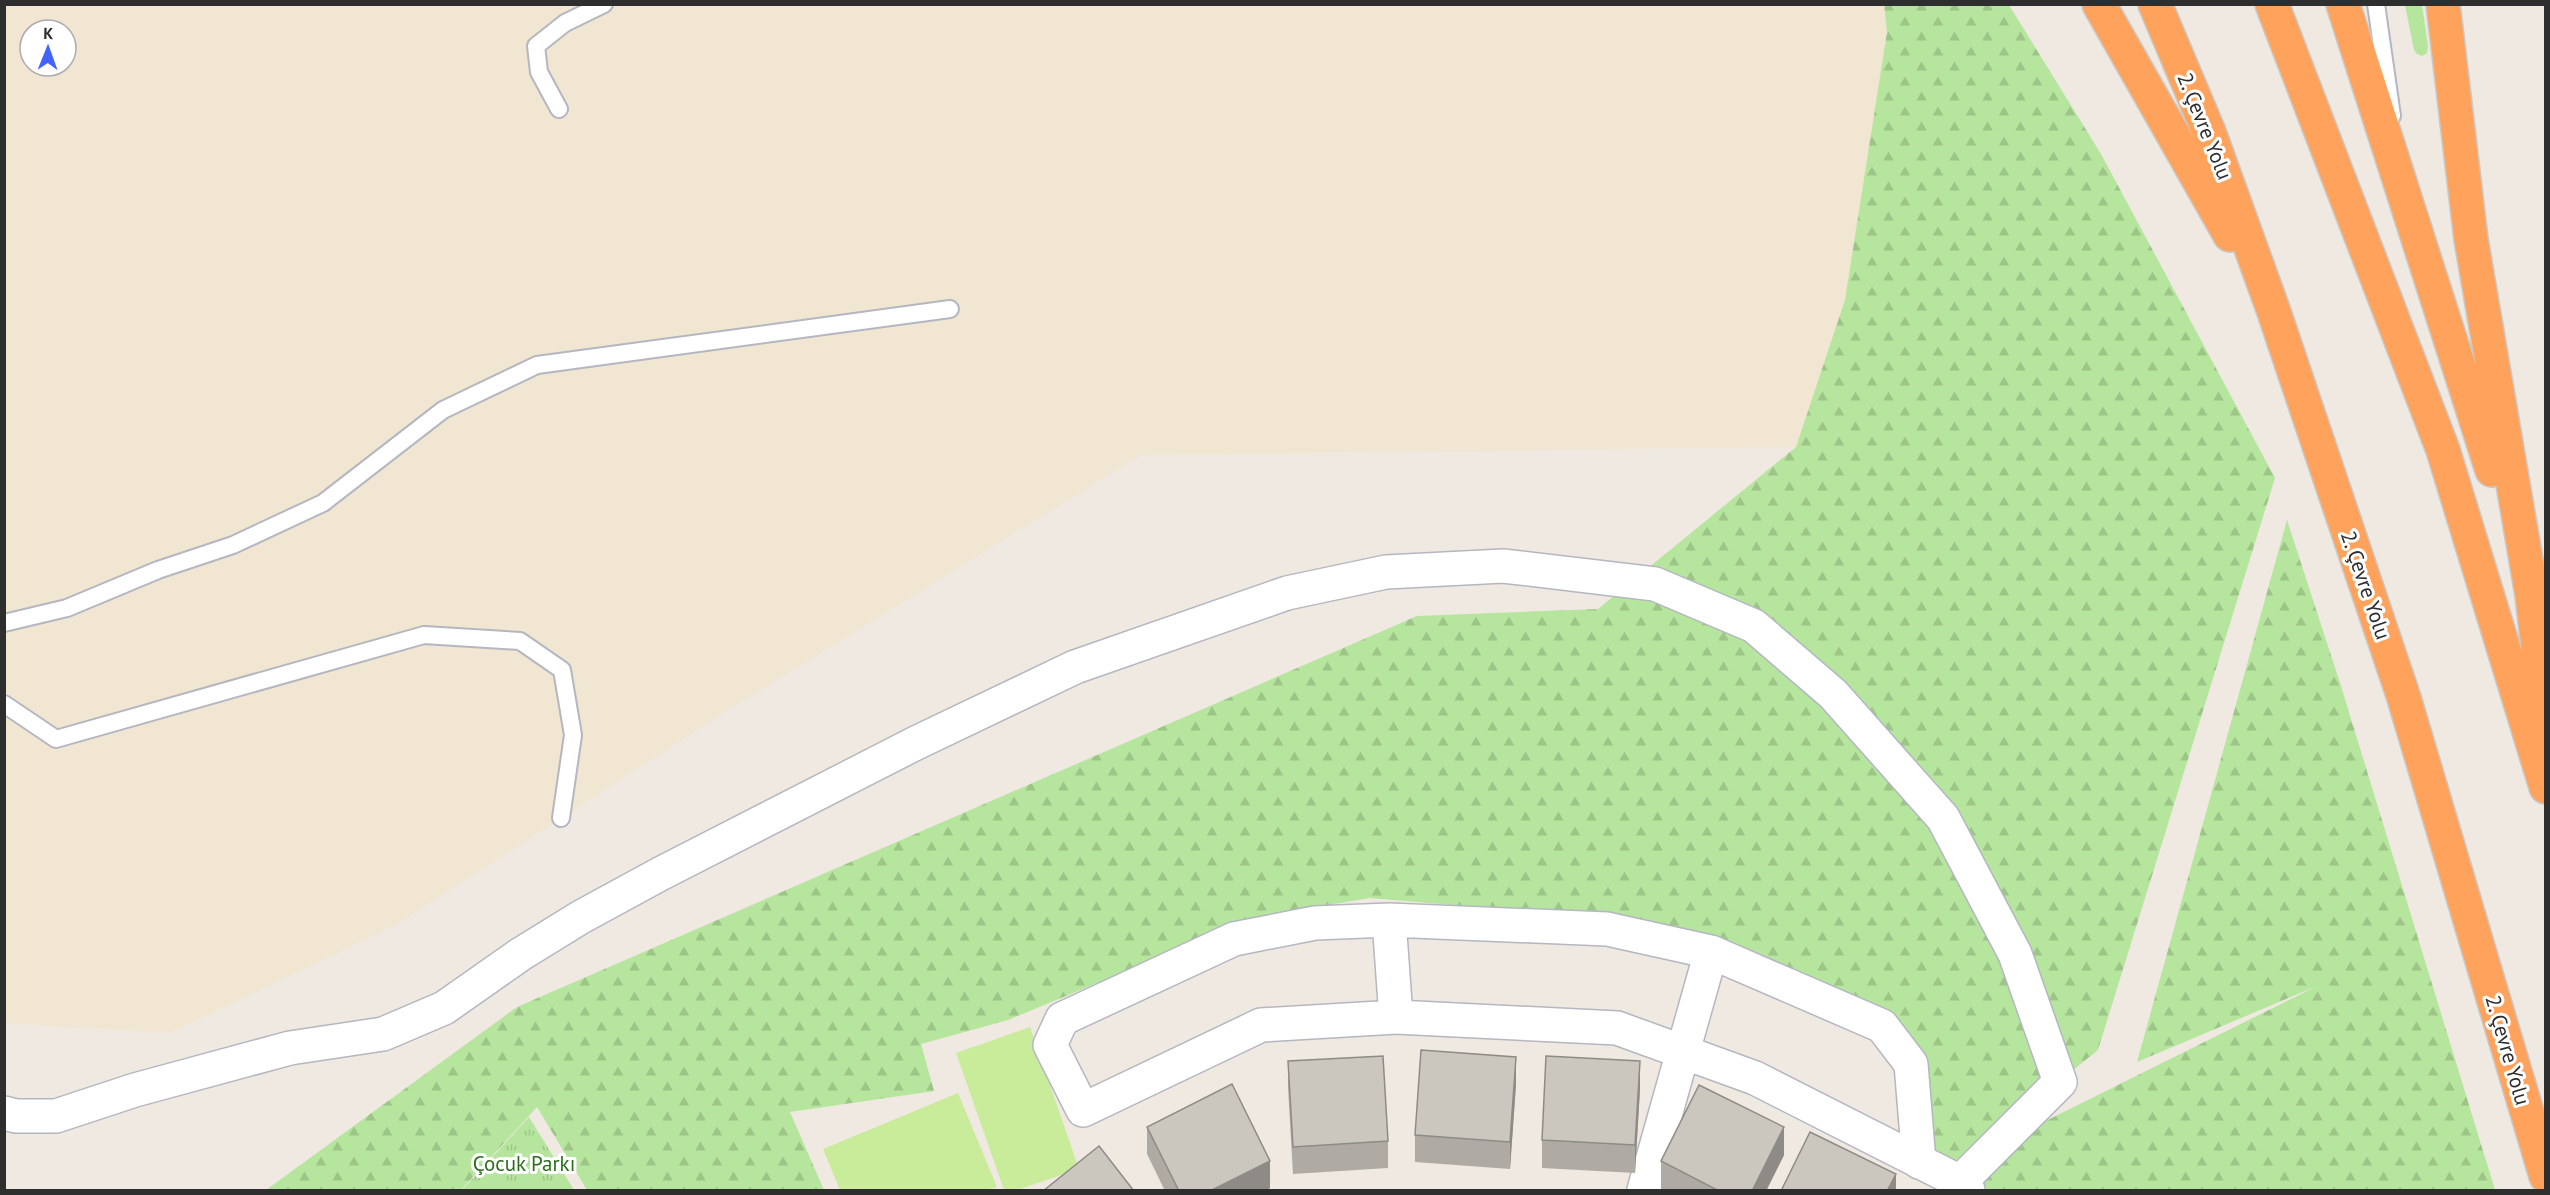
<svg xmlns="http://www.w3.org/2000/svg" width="2550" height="1195" font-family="'PT Sans',sans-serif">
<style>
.education{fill:#f0e6d1;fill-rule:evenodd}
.grass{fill:#b6e59e}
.forest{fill:url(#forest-firs)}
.park{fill:url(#park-tufts)}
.pitch{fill:#c9ec9a}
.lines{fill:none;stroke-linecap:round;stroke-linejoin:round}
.service-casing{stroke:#b4b7c1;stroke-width:20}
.minor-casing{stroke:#b4b7c1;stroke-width:36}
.motorway-casing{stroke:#c9c9c9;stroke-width:36}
.service{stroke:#fff;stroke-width:16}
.minor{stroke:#fff;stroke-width:33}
.motorway{stroke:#ffa35c;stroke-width:33}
.wall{fill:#afaba4}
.shaded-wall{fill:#8e8b86}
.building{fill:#cbc7bf;stroke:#8e8b86;stroke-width:1.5}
.labels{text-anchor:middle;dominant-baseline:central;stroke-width:6;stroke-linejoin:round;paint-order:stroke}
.street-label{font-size:21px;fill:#2e2e2e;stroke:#fff}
.park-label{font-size:21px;fill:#2c6e1b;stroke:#fff}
</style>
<defs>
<pattern id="forest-firs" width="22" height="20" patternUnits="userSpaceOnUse" patternTransform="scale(1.5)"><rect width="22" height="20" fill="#b6e59e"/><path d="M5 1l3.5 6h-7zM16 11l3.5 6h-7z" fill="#9dc588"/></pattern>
<pattern id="park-tufts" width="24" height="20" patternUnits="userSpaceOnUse" patternTransform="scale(1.5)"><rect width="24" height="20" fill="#b6e59e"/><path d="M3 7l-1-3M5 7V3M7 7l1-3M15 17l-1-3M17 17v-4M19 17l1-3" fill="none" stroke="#9dc588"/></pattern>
</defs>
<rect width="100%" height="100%" fill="#efe9e1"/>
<!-- education -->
<path class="education" d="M 1884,4 L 1887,32 L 1845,300 L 1796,447 L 1141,455 L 725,712 L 396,925 L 170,1033 L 5,1023 L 4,5 ZM 30,30 L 66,30 L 66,66 L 30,66 Z"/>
<!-- grass -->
<path class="grass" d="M 2405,5 L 2422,5 L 2428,46 L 2427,53 L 2422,56 L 2417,54 L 2414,50 Z"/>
<!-- forest -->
<path class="forest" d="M 1884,4 L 2009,5 L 2101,154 L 2275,478 L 2098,1050 L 1955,1166 L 2317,986 L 2137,1062 L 2287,520 L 2341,686 L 2495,1190 L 1978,1190 L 1924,1160 L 1882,1013 L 1592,917 L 1370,898 L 1256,917 L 1008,1020 L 921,1044 L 934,1091 L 790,1112 L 824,1190 L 587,1190 L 537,1107 L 461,1190 L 266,1190 L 517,1007 L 1417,616 L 1598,609 L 1796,447 L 1845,300 L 1887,32 Z"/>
<!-- park -->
<path class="park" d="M 529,1117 L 574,1190 L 462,1190 Z"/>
<!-- pitch -->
<path class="pitch" d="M 1030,1027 L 1079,1169 L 1017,1190 L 1004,1190 L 956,1053 Z
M 958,1093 L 997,1187 L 987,1190 L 840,1190 L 823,1149 Z"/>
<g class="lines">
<defs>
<path id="service" d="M 2376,4 L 2392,116
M 559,109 L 539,72 L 536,46 L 565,23 L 604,4
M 4,623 L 67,608 L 158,570 L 233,545 L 323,503 L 443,410 L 537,365 L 950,309
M 4,704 L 56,739 L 424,635 L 520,641 L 562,670 L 573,735 L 561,818"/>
<path id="minor" d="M 1389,920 L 1396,1017
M 4,1113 L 16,1116 L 56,1116 L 135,1090 L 290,1048 L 383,1034 L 444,1008 L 521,954 L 581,917 L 660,874 L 916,743 L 1075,667 L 1287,593 L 1386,572 L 1503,566 L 1655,584 L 1754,626 L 1833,694 L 1943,818 L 2015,954 L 2060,1082 L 1960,1182
M 1919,1162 L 1911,1064 L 1882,1026 L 1711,952 L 1607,929 L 1389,920 L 1315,923 L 1234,939 L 1062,1019 L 1050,1045 L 1083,1110 L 1261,1025 L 1396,1017 L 1617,1028 L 1755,1078 L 1960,1182 L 1968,1190
M 1644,1190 L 1711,952"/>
<path id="motorway" d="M 2099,4 L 2230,235
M 2155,4 L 2209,132 L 2274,312 L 2404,698 L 2546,1176
M 2272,4 L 2443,450 L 2546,787
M 2343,4 L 2492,470
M 2443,4 L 2471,239 L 2532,595 L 2546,713"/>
</defs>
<!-- service casing -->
<use href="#service" class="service-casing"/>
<!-- minor casing -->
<use href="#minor" class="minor-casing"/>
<!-- motorway casing -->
<use href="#motorway" class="motorway-casing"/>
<!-- service -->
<use href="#service" class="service"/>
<!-- minor -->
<use href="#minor" class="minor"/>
<!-- motorway -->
<use href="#motorway" class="motorway"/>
</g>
<!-- wall -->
<path class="wall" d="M 1288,1061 L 1388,1141 L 1388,1168 L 1293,1174 L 1288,1088 Z
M 1516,1084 L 1510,1169 L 1415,1162 L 1415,1135 Z
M 1640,1089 L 1635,1173 L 1542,1168 L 1542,1140 Z
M 1147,1127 L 1270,1188 L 1265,1191 L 1165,1191 L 1147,1154 Z
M 1784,1155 L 1766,1191 L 1664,1191 L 1661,1189 L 1661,1161 Z"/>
<!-- shaded-wall -->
<path class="shaded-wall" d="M 1516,1057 L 1516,1084 L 1510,1169 L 1510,1142 Z
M 1640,1061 L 1640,1089 L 1635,1173 L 1635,1145 Z
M 1784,1127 L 1784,1155 L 1766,1191 L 1752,1191 Z
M 1270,1161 L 1270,1188 L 1265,1191 L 1210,1191 Z
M 1896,1174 L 1896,1191 L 1887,1191 Z"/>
<!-- building -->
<path class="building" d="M 1421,1050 L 1516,1057 L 1510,1142 L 1415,1135 Z
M 1383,1056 L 1388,1141 L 1293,1147 L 1288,1061 Z
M 1546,1056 L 1640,1061 L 1635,1145 L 1542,1140 Z
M 1232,1084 L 1270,1161 L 1210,1191 L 1179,1191 L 1147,1127 Z
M 1699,1085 L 1784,1127 L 1752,1191 L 1719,1191 L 1661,1161 Z
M 1810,1132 L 1896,1174 L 1887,1191 L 1781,1191 Z
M 1099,1146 L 1134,1191 L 1043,1191 Z"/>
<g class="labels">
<!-- street labels -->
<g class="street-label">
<text transform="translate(2205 126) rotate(68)">2. Çevre Yolu</text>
<text transform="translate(2366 585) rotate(71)">2. Çevre Yolu</text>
<text transform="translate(2508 1050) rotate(74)">2. Çevre Yolu</text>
</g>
<!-- park labels -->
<g class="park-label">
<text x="524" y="1163">Çocuk Parkı</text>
</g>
</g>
<!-- border -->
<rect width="2550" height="1195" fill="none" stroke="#2e2e2e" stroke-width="12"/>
<!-- north arrow -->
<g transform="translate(48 48) rotate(1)"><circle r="28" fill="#ffffff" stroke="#ababab" stroke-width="1.5"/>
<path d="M0-4.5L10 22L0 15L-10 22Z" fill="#4264fb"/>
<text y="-9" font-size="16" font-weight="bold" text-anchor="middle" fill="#2e2e2e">K</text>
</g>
</svg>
